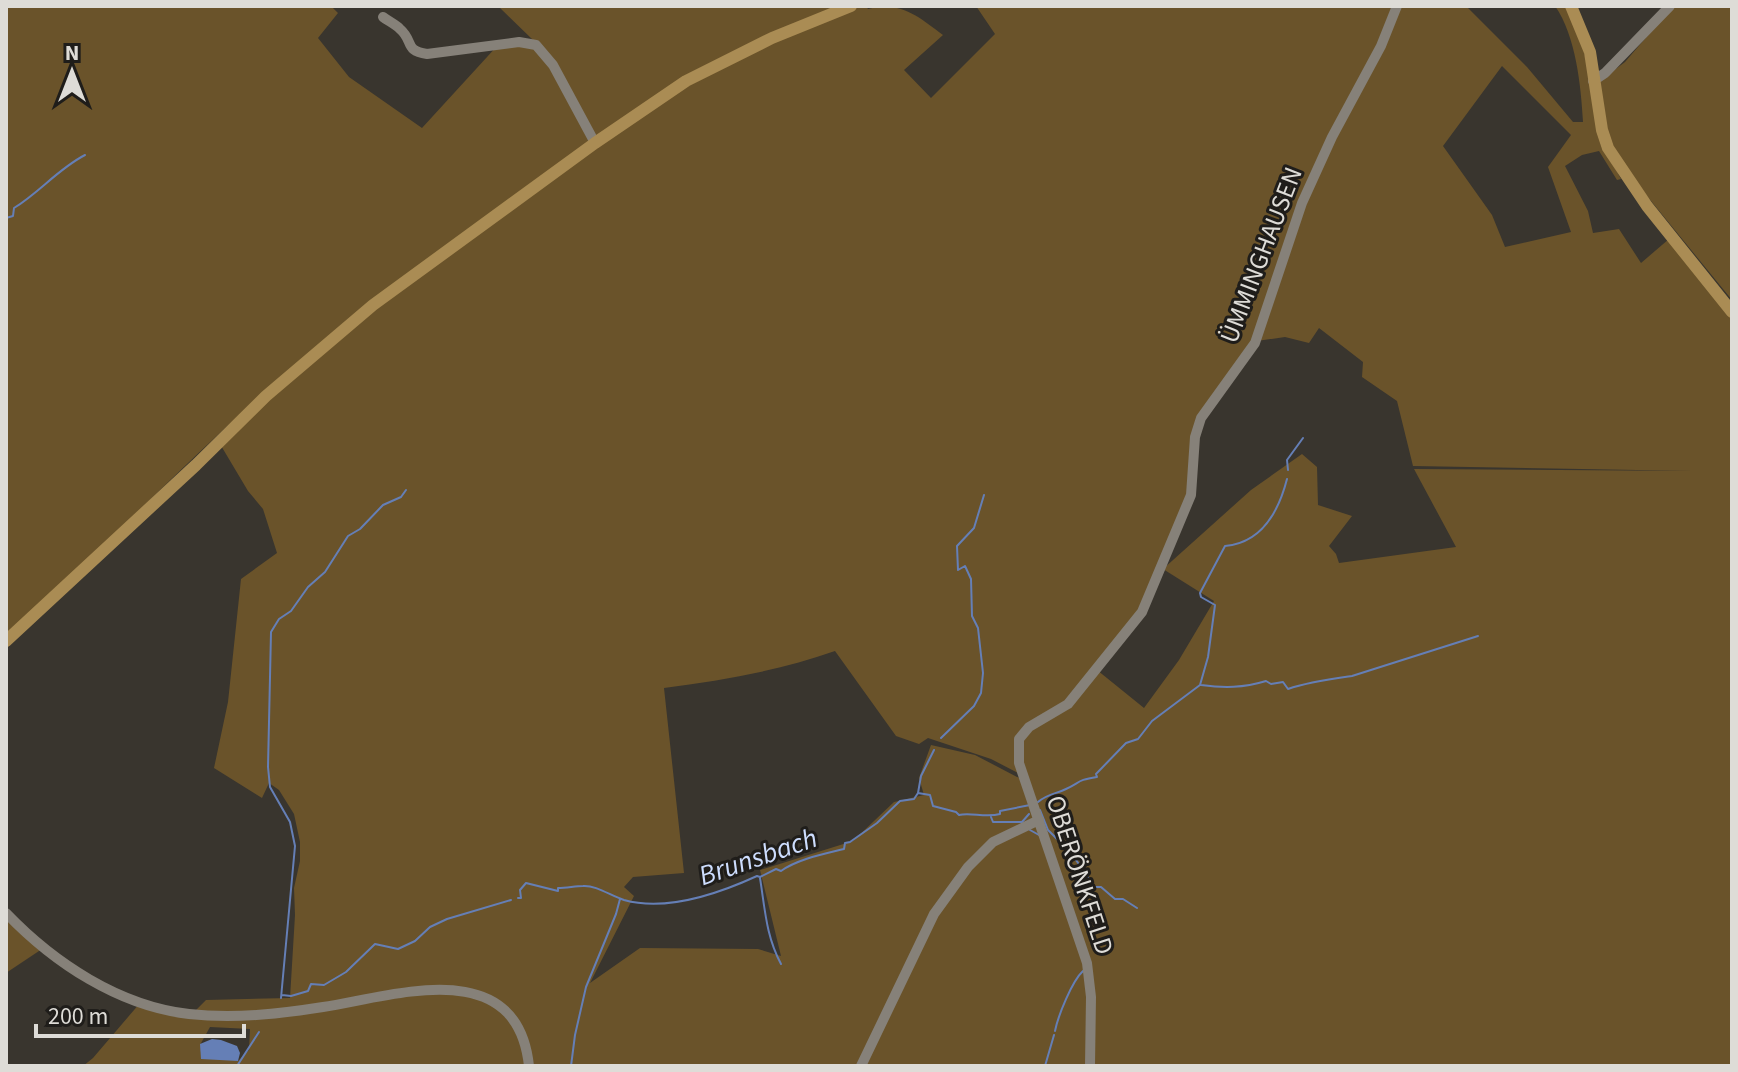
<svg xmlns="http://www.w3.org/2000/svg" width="1738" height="1072" font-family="'Source Sans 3',sans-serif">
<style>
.green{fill:#6a532a;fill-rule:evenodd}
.water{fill:#657fb6}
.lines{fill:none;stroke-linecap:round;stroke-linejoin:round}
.stream{stroke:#657fb6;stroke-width:2}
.minor{stroke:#868179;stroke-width:10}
.major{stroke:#aa8c54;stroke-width:12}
.labels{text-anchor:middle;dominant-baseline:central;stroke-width:6;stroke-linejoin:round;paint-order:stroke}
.street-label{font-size:26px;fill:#dedcd7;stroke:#1f1d1a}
.water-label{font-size:28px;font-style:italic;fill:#cdddfe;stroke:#1f1d1a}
</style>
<rect width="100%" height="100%" fill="#39352e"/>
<!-- green -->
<path class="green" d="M 6,6 L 331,6 L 338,13 L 318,38 L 349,77 L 422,128 L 498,45 L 534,41 L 498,6 L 866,6 L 868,9 C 900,0 919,17 943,35 L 904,70 L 931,98 L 995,34 L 976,6 L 1466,6 L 1527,67 L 1573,122 L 1583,122 C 1581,86 1576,36 1555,6 L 1567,6 L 1580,32 L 1604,148 L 1621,179 L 1617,180 L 1599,151 L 1582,155 L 1565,166 L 1588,211 L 1593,233 L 1619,229 L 1641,263 L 1669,239 L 1732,317 L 1732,1066 L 861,1066 L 934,914 L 993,842 L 1039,820 L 1024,776 L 991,759 L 928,738 L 919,744 L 896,736 L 835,651 C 779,671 723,680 664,688 L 684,873 L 633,877 L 624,887 L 634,896 L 590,983 L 640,948 L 758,949 L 781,956 L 760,870 L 853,841 L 894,802 L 924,795 L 919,778 L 931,745 L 975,755 L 1023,780 L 1037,819 L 992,839 L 931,912 L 858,1066 L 83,1066 L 93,1058 L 140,1003 L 192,1014 L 206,1000 L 290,998 L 295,915 L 294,888 L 300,861 L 300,842 L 294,814 L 279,790 L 269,783 L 262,798 L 214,768 L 228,702 L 241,579 L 277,553 L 263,509 L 248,491 L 220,444 L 397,283 C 255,389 133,518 6,641 ZM 1502,66 L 1571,135 L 1548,167 L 1571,232 L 1505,247 L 1492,215 L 1443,146 ZM 1319,328 L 1363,362 L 1362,377 L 1397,401 L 1413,466 L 1694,471 L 1414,469 L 1456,547 L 1339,563 L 1336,554 L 1329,546 L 1352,516 L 1318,505 L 1317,467 L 1302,454 L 1251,490 L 1163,569 L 1214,601 L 1179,660 L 1144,708 L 1097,670 L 1148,601 L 1193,484 L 1201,418 L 1257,341 L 1285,337 L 1309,343 ZM 210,1027 L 250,1029 L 249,1050 L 238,1061 L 200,1045 Z
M 1673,6 L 1732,6 L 1732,300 L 1629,174 L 1614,151 L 1607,132 L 1599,84 L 1601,80 L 1625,62 Z
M 6,916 L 42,949 L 6,973 Z"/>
<!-- water -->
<path class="water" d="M 212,1039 L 221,1040 L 237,1046 L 240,1053 L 238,1061 L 201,1059 L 200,1044 Z"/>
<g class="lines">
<!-- stream -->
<path class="stream" d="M 6,218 L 13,216 L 14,208 C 40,192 58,169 85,155
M 1288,470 L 1287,460 L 1303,438
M 1201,685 C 1224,688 1243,688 1266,681 L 1271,684 L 1283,682 L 1288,689 C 1308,682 1331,679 1352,676 L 1478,636
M 941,738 L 974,706 L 981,693 L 983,673 L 978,628 L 972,616 L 971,579 L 965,566 L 958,570 L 957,546 L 974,528 L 984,495
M 918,793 L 921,776 L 934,750
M 1038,802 C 1047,794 1056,794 1066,789 C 1081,782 1077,780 1097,777 L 1096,774 L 1126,743 L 1138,739 L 1152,721 L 1200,685 L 1208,657 L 1215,605 L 1201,597 L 1200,593 L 1225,546 C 1262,543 1279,510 1287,479
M 1040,810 L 1048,830 L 1070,852 L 1087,875 L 1092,887 L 1101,887 L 1115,899 L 1123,899 L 1137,908
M 991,817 L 993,822 L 1022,822 L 1029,814
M 1030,830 L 1039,835
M 760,878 C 765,909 766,936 781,964
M 518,898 L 521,898 L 520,890 L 526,883 L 558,891 L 558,888 C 567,888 575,886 583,886 C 596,885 611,896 624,900 C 667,912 720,893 757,876 L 760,877 L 776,869 L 781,871 C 798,859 824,854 844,849 L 845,843 L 850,842 L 877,823 L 900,801 L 914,799 L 918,793 L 930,795 L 933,806 L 956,812 L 959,815 C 970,812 986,818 1000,814 L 1000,811 L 1030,805
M 282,995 L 291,996 L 308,991 L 311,984 L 324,985 L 346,972 L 375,944 L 398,949 L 415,941 L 430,927 L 447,919 L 511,900
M 281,998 L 295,846 L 290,822 L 270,787 L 268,767 L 271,632 L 279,619 L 291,611 L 308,587 L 325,572 L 348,536 L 360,529 L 383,505 L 401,497 L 406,490
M 1055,1031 C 1058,1016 1072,981 1083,971
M 188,1066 L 200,1066
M 237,1066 L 259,1032
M 571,1066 L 575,1035 L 586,987 L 616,914 L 620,899
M 1045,1066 L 1054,1035"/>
<!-- minor -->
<path class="minor" d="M 383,17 C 388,21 395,24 400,29 C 414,41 404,51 427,54 L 519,42 L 536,45 L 553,65 L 595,143
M 1593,81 L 1605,73 L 1670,6
M 6,913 C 54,963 119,1006 189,1014 C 234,1019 279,1014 323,1007 C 394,996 517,953 529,1066
M 861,1066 L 934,914 L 968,867 L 993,842 L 1039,820
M 1090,1066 L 1091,997 L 1087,963 L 1019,763 L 1019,739 L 1029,727 L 1068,704 L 1142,612 L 1191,495 L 1195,437 L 1201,418 L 1255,343 L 1302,203 L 1332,137 L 1381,46 L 1397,6"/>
<!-- major -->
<path class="major" d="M 1571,6 L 1590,52 L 1602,130 L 1608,148 L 1647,206 L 1732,312
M 6,641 L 196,465 L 266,396 L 373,305 L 595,143 L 686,81 L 772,38 L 851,6"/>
</g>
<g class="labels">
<!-- street labels -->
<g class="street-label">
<text transform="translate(1261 255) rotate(-69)">ÜMMINGHAUSEN</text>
<text transform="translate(1080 875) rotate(72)">OBERÖNKFELD</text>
</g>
<!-- water labels -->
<g class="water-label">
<text transform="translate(758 857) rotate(-19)">Brunsbach</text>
</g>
</g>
<!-- border -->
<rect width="1738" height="1072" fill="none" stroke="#dedcd7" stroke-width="16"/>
<!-- north arrow -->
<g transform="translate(72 72)" stroke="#1f1d1a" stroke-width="6" paint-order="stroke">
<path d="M0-6L14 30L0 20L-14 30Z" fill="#dedcd7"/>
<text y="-12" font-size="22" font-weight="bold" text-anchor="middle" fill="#dedcd7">N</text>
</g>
<!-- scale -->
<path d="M36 1024v12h208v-12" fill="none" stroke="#dedcd7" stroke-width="4"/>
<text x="48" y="1024" font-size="24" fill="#dedcd7" stroke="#1f1d1a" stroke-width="6" paint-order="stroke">200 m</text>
</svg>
